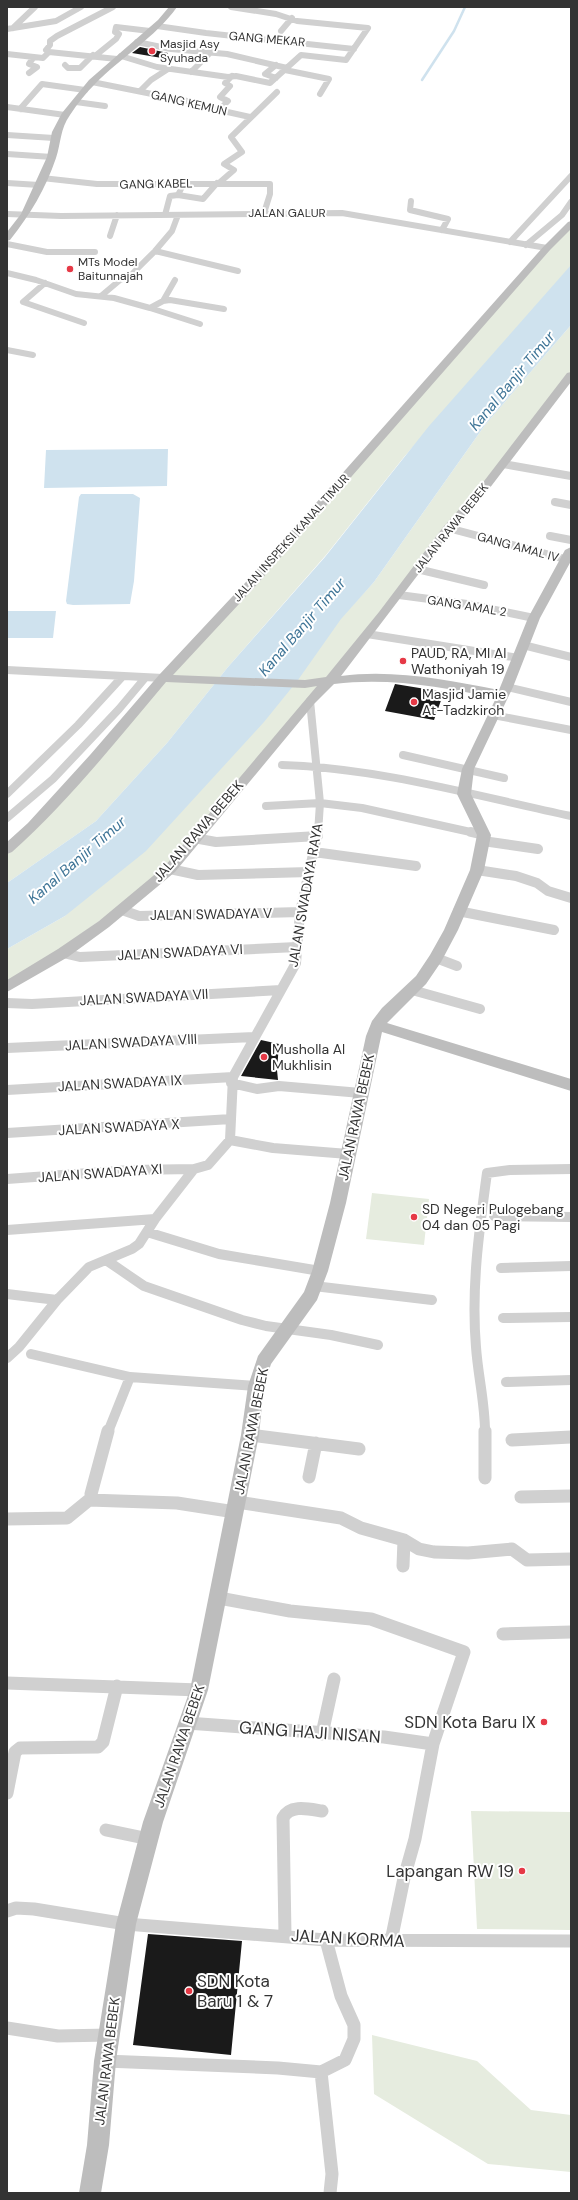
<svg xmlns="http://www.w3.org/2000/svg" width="578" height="2200" font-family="'DM Sans',sans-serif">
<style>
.green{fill:#e6ecdf}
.water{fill:#cfe2ee}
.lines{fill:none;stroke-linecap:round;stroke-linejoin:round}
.stream{stroke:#cfe2ee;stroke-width:2.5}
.building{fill:#1a1a1a}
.street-far3{stroke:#d0d0d0;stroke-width:6}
.street-far2{stroke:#d0d0d0;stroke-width:8}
.street-far1{stroke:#d0d0d0;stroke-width:10}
.street{stroke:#d0d0d0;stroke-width:13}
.secondary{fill:#bdbdbd;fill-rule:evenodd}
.poi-dot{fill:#e63946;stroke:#fff;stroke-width:1.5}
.labels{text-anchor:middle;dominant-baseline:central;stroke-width:4;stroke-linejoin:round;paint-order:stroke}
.far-street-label{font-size:12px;fill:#333;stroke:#fff}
.far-poi-label{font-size:12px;fill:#333;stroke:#fff;text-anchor:start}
.poi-label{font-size:14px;fill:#333;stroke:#fff;text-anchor:start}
.street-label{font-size:14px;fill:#333;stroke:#fff}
.water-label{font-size:15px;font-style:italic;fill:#3f7597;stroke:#fff}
.near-poi-label{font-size:17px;fill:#333;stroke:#fff;text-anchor:end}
.near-street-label{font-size:17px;fill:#333;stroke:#fff}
</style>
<rect width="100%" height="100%" fill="#fff"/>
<!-- green -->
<path class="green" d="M 571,224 L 571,266 L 404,457 L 326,555 L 228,667 L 167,743 L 96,821 L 7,883 L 7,849 Z
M 571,325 L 571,375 L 417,569 L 156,881 L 7,986 L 7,949 L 65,916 L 374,582 L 485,425 Z
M 372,1193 L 429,1199 L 424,1245 L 366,1239 Z
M 471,1811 L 571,1812 L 571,1930 L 477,1929 Z
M 372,2035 L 477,2061 L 531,2110 L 571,2115 L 571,2172 L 488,2164 L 374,2094 Z"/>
<!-- water -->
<path class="water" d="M 571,265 L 571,325 L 485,425 L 374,582 L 341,619 L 298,680 L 264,722 L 146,851 L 65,916 L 7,949 L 7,883 L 96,821 L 167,743 L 228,667 L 325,557 L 429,426 Z
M 168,449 L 167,486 L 44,488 L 46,450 Z
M 81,494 L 133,494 L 140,498 L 134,581 L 130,604 L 73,605 L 67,604 L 66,601 L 79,497 Z
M 7,611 L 56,611 L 53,638 L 7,638 Z"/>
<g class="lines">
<!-- stream -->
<path class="stream" d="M 422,80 L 454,31 L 465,7"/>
</g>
<!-- building -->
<path class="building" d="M 140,47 L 168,53 L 162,58 L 132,53 Z
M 395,684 L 444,692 L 434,720 L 385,711 Z
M 261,1040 L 279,1044 L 277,1070 L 278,1080 L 241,1076 Z
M 148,1934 L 242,1941 L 231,2055 L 133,2045 Z"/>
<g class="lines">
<!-- street-far3 -->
<path class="street-far3" d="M 157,26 L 206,33 L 354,49
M 13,28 L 35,7
M 7,29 L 56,21 L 81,7
M 281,31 L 292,18
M 137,42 L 171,49 L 227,54 L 287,68
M 49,52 L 46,50 L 50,45 L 50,41 L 57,36 L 113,7
M 7,54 L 43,58 L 49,52 L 117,59
M 95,56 L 116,39 L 119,34 L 115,32 L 116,27 L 150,31
M 121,56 L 157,67 L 228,77 L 236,76 L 270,83 L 301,55 L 346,60 L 368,28 L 297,21 L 276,14 L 231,7
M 65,65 L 68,68 L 80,68 L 93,55
M 276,65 L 265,74 L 276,78
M 285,70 L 329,79 L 320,94
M 191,72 L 211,52
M 29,73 L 37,67 L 29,64 L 33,58
M 92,82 L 187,101 L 196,105 L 250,117
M 140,91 L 151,80 L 168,69
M 76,102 L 105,106
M 7,107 L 65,115
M 20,109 L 42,84 L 85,90
M 219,110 L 228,101 L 220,97 L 230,86 L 225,83 L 232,76
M 7,135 L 54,138
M 7,154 L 52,157
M 42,178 L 97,184 L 270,184 L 270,194 L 264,213
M 7,183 L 39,185
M 184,183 L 178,195 L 203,199 L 217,183
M 219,183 L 234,170 L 224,164 L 242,152 L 231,137 L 277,92
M 411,201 L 410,210 L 448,219 L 442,230
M 7,214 L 61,216 L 342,213 L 547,248
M 165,215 L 170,196 L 178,195
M 110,236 L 117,215
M 510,242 L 571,176
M 7,244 L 47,252 L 95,252
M 526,245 L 562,215 L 571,202
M 155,251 L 238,271
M 7,273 L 36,280 L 76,294 L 114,298 L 150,308 L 163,301 L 170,300 L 224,309
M 45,283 L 23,302 L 84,323
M 101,296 L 120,280 L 130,276 L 155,251 L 172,231 L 178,215
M 163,301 L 175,280
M 150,308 L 200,324
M 7,350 L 33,355"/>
<!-- street-far2 -->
<path class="street-far2" d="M 503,464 L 571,476
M 555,502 L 571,505
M 448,528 L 565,559
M 550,536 L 571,540
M 417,569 L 484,585
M 399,595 L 467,604 L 534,618
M 367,634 L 519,658
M 523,645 L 571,657
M 7,670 L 163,678
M 507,687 L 571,702
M 310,701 L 320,803 L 318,833
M 493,715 L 571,730
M 403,755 L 504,778
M 282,765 C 379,768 476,796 571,816
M 7,794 L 78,725 L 122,677
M 266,806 L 320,803 L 362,808 L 475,833
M 7,818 L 53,779 L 119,709 L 145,678"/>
<!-- street-far1 -->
<path class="street-far1" d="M 471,832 L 484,835
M 194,838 L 216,842 L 318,836
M 483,841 L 538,849
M 314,852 L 416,866
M 170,869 L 198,875 L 310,872
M 477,870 L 516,876 L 537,883 L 548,891 L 571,898
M 122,910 L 139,916 L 300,912
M 458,911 L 554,930
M 63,953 L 80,957 L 297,947
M 436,958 L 457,966
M 412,990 L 480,1009
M 7,1003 L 32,1004 L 281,990
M 7,1048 L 254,1037
M 231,1083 L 257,1089 L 279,1086 L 361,1093
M 7,1090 L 233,1077
M 7,1133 L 231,1119
M 230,1140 L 273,1148 L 348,1154
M 7,1179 L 130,1170 L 194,1169
M 494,1216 L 571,1217
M 7,1230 L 155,1219
M 147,1232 L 219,1254 L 320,1271
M 106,1260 L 144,1286 L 242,1320 L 266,1326 L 331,1335 L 378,1345
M 501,1268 L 571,1266
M 314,1286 L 432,1300
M 7,1294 L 57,1300
M 503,1318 L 571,1317
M 31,1354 L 130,1377 L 256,1386
M 7,1358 L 19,1347 L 57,1300 L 89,1267 L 132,1249 L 139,1244 L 155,1219 L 194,1169 L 208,1165 L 230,1140 L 233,1077 L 296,963 L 300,912 L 318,832
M 506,1382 L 571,1380
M 108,1432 L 130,1377
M 485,1432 C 485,1403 478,1376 476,1347 C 471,1289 479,1231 487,1173 L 510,1170 L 571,1169"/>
<!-- street -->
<path class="street" d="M 485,1431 L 485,1478
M 250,1435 L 359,1449
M 512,1440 L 571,1437
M 309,1477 L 316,1443
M 91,1494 L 108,1431
M 521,1497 L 571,1496
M 237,1502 L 341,1518 L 361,1528 L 404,1540 L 419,1549 L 434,1552 L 468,1553 L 512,1549 L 527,1560 L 571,1559
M 7,1519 L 67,1518 L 89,1500 L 177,1503 L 235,1512
M 403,1566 L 404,1540
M 219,1598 L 290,1611 L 371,1619 L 464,1652 L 433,1744 L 415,1839 L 404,1878 L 391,1941
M 503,1634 L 571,1632
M 7,1683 L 199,1690
M 187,1723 L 384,1737 L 433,1744
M 322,1734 L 334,1679
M 7,1793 L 15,1752 L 20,1748 L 98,1747 L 103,1742 L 117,1686
M 106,1830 L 149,1839
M 7,1911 L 16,1908 L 34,1909 L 126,1924 L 326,1940 L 571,1941
M 285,1935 L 283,1818 C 290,1804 309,1809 322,1811
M 326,1940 L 341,1996 L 354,2025 L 354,2039 L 345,2060 L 321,2072 L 332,2174 L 330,2193
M 7,2028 L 58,2036 L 109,2035
M 105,2061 L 278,2068 L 321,2072"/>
<!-- secondary -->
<path class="secondary" d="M 169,7 L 177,7 C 155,38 121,57 95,84 C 86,93 77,104 70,115 C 60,129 61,143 56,158 C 46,188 30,215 10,240 L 7,241 L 7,232 L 21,214 L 47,157 L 52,132 L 62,113 L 89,80 L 158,20 Z
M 571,221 L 571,229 L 550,250 L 253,589 L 173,675 L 305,680 L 326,677 L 379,612 L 444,526 L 481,485 L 567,373 L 571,372 L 571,382 L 489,489 L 452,530 L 341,676 C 393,669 448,680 499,690 L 528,618 L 565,550 L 571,547 L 571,561 L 540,618 L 513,687 L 474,769 L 471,794 L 491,835 L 484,870 L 458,930 L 441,962 L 426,984 L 387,1023 L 571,1079 L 571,1091 L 382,1032 L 346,1203 L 328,1271 L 317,1300 L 271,1364 L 264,1386 L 259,1435 L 208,1690 L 163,1822 L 136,1924 L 116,2061 L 109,2145 L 101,2193 L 79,2193 L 87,2145 L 94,2061 L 116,1924 L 143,1822 L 190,1690 L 241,1435 L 248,1386 L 258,1356 L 304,1292 L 312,1271 L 330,1203 L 366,1036 L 372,1021 L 382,1008 L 416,976 L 430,955 L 444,930 L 470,870 L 477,835 L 457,794 L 462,769 L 496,698 C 443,687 388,677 334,684 L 314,704 L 175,872 L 109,927 L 68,957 L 7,992 L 7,980 L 58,949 L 99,921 L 165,866 L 317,686 L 305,688 L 166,682 C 117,740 69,801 12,852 L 7,854 L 7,842 L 28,823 L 90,755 L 159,675 L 245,583 L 544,246 L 568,222 Z"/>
</g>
<!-- markers -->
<g class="poi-dot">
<circle cx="152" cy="51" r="4"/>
<circle cx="70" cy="269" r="4"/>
<circle cx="403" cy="661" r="4"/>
<circle cx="414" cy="702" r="4"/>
<circle cx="264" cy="1057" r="4"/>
<circle cx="414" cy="1217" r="4"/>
<circle cx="544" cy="1722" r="4"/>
<circle cx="522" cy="1871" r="4"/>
<circle cx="189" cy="1991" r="4"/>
</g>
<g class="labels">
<!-- far-street labels -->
<g class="far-street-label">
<text transform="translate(267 39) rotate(5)">GANG MEKAR</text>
<text transform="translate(189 103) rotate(13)">GANG KEMUN</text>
<text transform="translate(156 184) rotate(-1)">GANG KABEL</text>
<text x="287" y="213">JALAN GALUR</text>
<text transform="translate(451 528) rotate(-51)">JALAN RAWA BEBEK</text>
<text transform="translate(291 538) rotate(-48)">JALAN INSPEKSI KANAL TIMUR</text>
<text transform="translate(518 547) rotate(15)">GANG AMAL IV</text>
<text transform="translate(467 606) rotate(9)">GANG AMAL 2</text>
</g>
<!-- far-poi labels -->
<g class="far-poi-label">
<text x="160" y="44">Masjid Asy<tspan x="160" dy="14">Syuhada</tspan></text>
<text x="78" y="262">MTs Model<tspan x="78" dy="14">Baitunnajah</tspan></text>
</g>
<!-- poi labels -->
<g class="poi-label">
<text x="411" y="653">PAUD, RA, MI Al<tspan x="411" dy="16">Wathoniyah 19</tspan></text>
<text x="422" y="694">Masjid Jamie<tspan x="422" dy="16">At-Tadzkiroh</tspan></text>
<text x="272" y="1049">Musholla Al<tspan x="272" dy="16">Mukhlisin</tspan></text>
<text x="422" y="1209">SD Negeri Pulogebang<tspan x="422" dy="16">04 dan 05 Pagi</tspan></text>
</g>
<!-- street labels -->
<g class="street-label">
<text transform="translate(198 831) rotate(-49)">JALAN RAWA BEBEK</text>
<text transform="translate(305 895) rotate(-80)">JALAN SWADAYA RAYA</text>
<text transform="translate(211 914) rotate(-1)">JALAN SWADAYA V</text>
<text transform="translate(180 952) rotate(-3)">JALAN SWADAYA VI</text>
<text transform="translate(144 997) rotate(-3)">JALAN SWADAYA VII</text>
<text transform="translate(131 1042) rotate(-3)">JALAN SWADAYA VIII</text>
<text transform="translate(120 1083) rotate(-3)">JALAN SWADAYA IX</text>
<text transform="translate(356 1117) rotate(-78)">JALAN RAWA BEBEK</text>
<text transform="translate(119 1127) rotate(-3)">JALAN SWADAYA X</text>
<text transform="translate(100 1173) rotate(-4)">JALAN SWADAYA XI</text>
<text transform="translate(251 1431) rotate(-79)">JALAN RAWA BEBEK</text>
<text transform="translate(179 1746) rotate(-71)">JALAN RAWA BEBEK</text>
<text transform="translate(107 2061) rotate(-83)">JALAN RAWA BEBEK</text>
</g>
<!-- water labels -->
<g class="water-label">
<text transform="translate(512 381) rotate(-50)">Kanal Banjir Timur</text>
<text transform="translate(302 627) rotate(-49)">Kanal Banjir Timur</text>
<text transform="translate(77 860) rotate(-41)">Kanal Banjir Timur</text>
</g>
<!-- near-poi labels -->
<g class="near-poi-label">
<text x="536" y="1722">SDN Kota Baru IX</text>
<text x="514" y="1871">Lapangan RW 19</text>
<text x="197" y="1981" text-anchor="start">SDN Kota<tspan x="197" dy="20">Baru 1 &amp; 7</tspan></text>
</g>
<!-- near-street labels -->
<g class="near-street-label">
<text transform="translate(310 1732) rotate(4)">GANG HAJI NISAN</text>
<text transform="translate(348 1938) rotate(3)">JALAN KORMA</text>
</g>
</g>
<!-- border -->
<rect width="578" height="2200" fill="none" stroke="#333333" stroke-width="16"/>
</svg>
